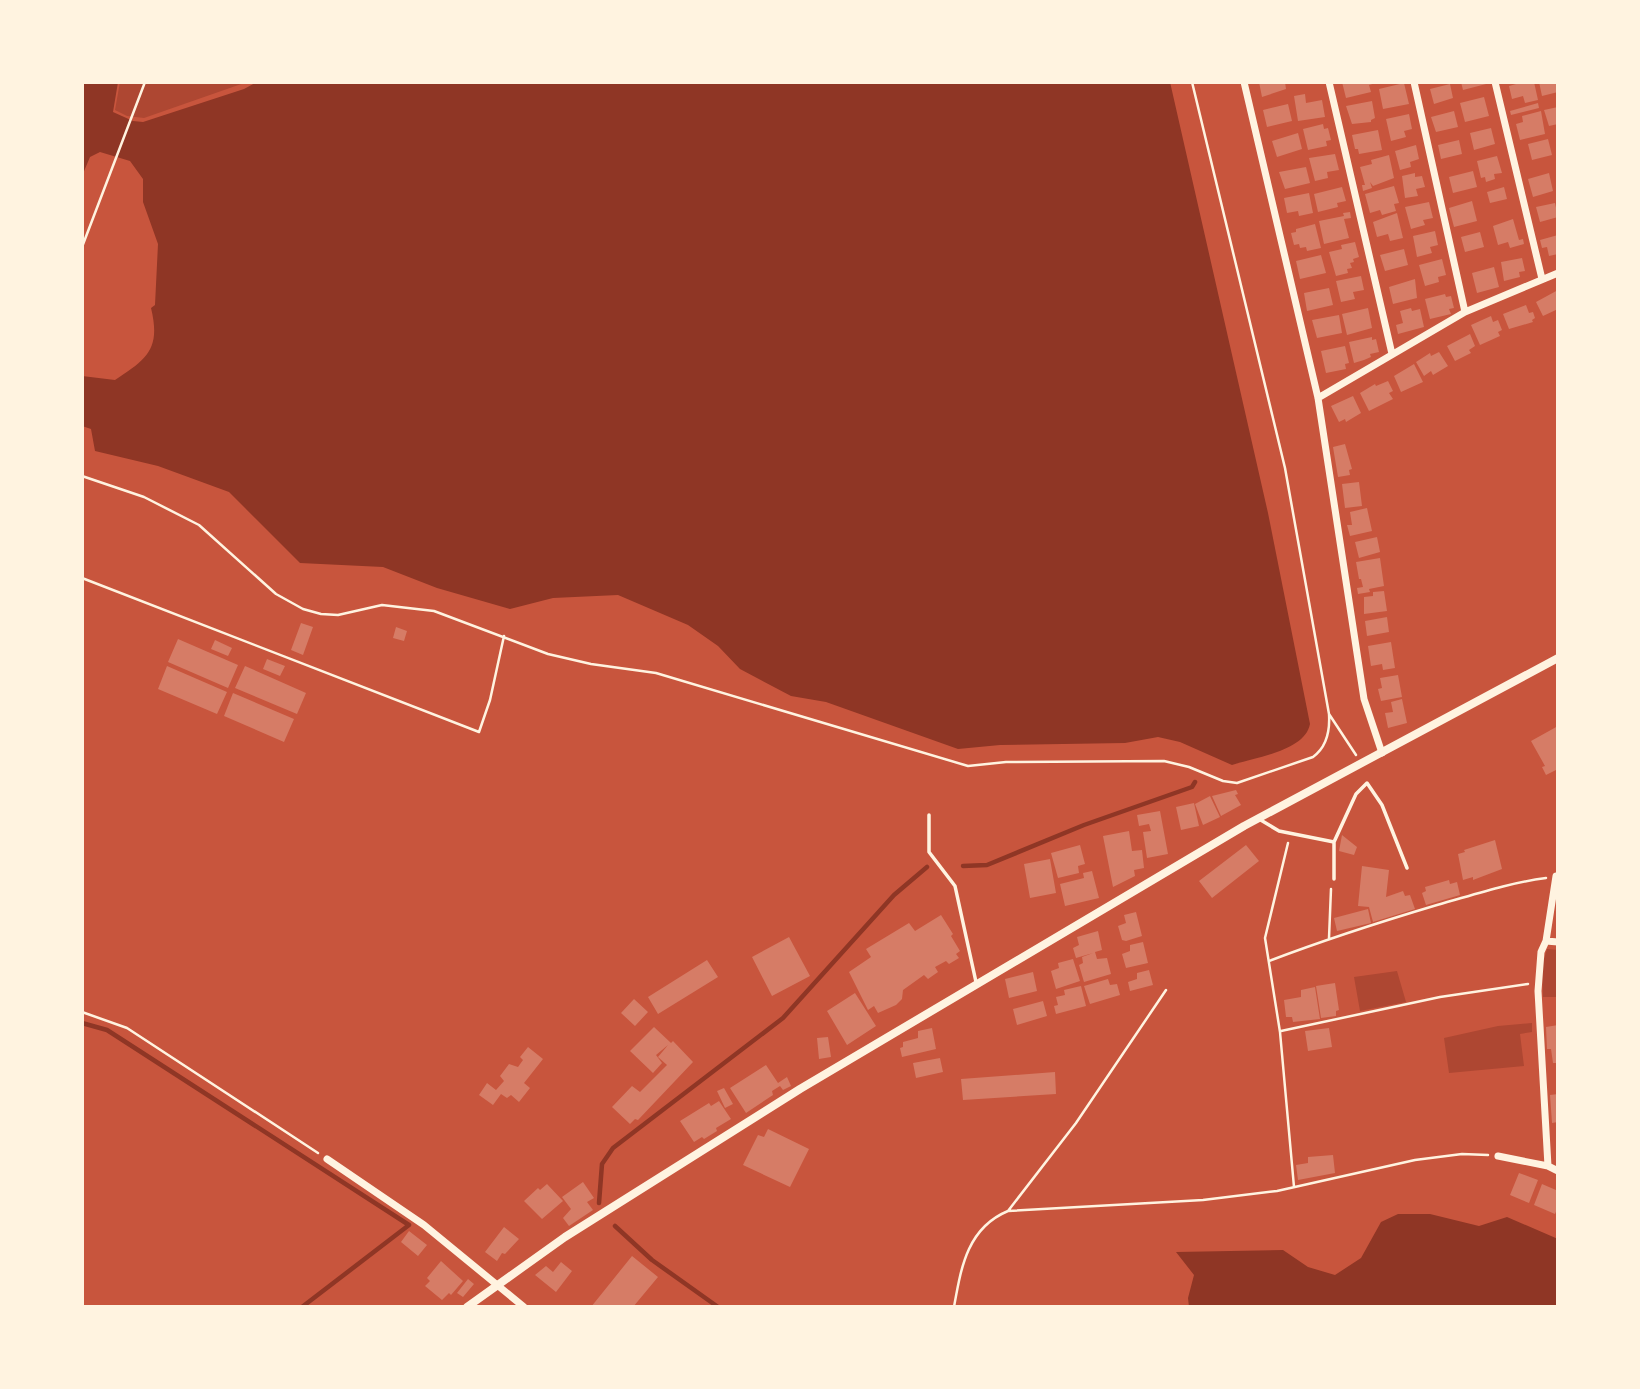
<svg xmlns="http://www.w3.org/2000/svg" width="1640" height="1389" font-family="Ubuntu,sans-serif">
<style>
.green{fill:#ae4732}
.water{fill:#8f3625}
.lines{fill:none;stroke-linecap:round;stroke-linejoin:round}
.stream{stroke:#8f3625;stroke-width:4.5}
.building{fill:#d67c66}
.path{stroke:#fff3e0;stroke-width:2.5}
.service{stroke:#fff3e0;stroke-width:3.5}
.minor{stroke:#fff3e0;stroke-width:7}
.tertiary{stroke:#fff3e0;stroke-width:8}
</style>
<rect width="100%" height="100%" fill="#c8553d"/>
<!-- green -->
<path class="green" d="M 120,82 L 247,82 L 144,118 L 127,116 L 115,110 Z
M 1547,949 L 1558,950 L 1558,997 L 1543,997 L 1542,966 Z
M 1397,971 L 1406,1002 L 1360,1011 L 1354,977 Z
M 1532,1023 L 1532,1032 L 1520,1034 L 1524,1066 L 1449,1073 L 1444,1038 L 1498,1026 Z"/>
<!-- water -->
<path class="water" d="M 82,82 L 118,82 L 113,112 L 133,121 L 143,122 L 244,89 L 257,82 L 1170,82 L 1268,513 L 1310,724 C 1305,751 1256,757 1232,765 L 1180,742 L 1158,737 L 1125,743 L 1000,745 L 958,749 L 826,702 L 791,696 L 740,669 L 718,646 L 688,625 L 618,595 L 553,598 L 510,609 L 437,588 L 383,567 L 300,563 L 229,492 L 158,466 L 95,451 L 91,429 L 82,426 L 82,376 L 115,380 C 147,359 161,349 151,308 L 155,305 L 158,244 L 143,202 L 143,179 L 130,161 L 100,152 L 90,157 L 82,176 Z
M 1398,1214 L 1430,1214 L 1479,1226 L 1507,1217 L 1558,1239 L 1558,1307 L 1189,1307 L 1188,1298 L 1194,1275 L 1176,1252 L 1283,1250 L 1308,1267 L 1335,1275 L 1361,1258 L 1381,1222 Z"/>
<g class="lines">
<!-- stream -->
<path class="stream" d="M 963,866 L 987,865 L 1084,825 L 1192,787 L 1195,782
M 82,1023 L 107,1030 L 409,1225 L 302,1307
M 599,1203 L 602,1164 L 613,1148 L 783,1018 L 894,895 L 927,867
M 615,1226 L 652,1260 L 718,1307"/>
</g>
<!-- building -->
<path class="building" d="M 1259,82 L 1285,82 L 1286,89 L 1262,97 Z
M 1342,82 L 1376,82 L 1376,83 L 1369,85 L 1371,92 L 1346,98 Z
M 1461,82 L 1490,82 L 1490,83 L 1463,90 Z
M 1523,82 L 1534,82 L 1538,100 L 1525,103 L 1523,96 L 1512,99 L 1509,86 Z
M 1539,82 L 1558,82 L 1558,92 L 1542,96 Z
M 1404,83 L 1409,104 L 1383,109 L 1379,89 Z
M 1450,84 L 1453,98 L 1434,104 L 1430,89 Z
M 1305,94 L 1306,103 L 1322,100 L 1325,117 L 1298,121 L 1294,96 Z
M 1484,97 L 1489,116 L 1465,122 L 1460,103 Z
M 1372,101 L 1375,118 L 1371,120 L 1371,122 L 1352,124 L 1346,106 Z
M 1538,103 L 1539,108 L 1511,115 L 1510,111 Z
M 1288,104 L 1292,121 L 1267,127 L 1263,110 Z
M 1558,107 L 1558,124 L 1549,126 L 1544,110 Z
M 1454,111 L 1458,127 L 1436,132 L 1431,117 Z
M 1541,111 L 1545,134 L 1520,140 L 1516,124 L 1523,122 L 1522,116 Z
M 1409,114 L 1412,129 L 1404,131 L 1406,137 L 1391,141 L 1386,119 Z
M 1323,124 L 1324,129 L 1328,128 L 1331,140 L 1326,141 L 1327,146 L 1308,150 L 1303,129 Z
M 1491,128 L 1495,144 L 1474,150 L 1470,133 Z
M 1378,130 L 1382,150 L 1359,154 L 1358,149 L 1355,149 L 1352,135 Z
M 1298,133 L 1302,149 L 1277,157 L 1272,141 Z
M 1548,139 L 1552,155 L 1532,160 L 1528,144 Z
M 1459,140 L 1462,154 L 1441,159 L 1438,145 Z
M 1416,145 L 1419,159 L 1410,162 L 1411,167 L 1400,170 L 1395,151 Z
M 1335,154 L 1339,170 L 1327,172 L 1328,178 L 1315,181 L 1309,158 Z
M 1389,155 L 1394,178 L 1373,186 L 1370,182 L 1372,188 L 1363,191 L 1362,185 L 1365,185 L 1360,167 L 1372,164 L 1371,160 Z
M 1497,156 L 1502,173 L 1494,174 L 1495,179 L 1486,182 L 1485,177 L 1481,178 L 1477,161 Z
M 1306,167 L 1310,183 L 1285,189 L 1279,172 Z
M 1473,171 L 1477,187 L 1453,193 L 1449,177 Z
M 1415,173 L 1415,177 L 1422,176 L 1425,187 L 1416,189 L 1418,196 L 1405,198 L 1402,176 Z
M 1549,173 L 1553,191 L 1533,197 L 1528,179 Z
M 1394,186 L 1399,203 L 1394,204 L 1396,211 L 1382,215 L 1380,210 L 1370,213 L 1365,194 Z
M 1342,187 L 1346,201 L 1337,203 L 1338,207 L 1318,212 L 1314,194 Z
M 1504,187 L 1507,199 L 1490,203 L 1487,192 Z
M 1309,193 L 1313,213 L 1299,216 L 1298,211 L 1287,213 L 1284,198 Z
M 1472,201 L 1477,221 L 1454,227 L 1449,208 Z
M 1429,202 L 1433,218 L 1423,220 L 1425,225 L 1411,229 L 1405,207 Z
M 1555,203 L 1558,217 L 1540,222 L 1536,207 Z
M 1350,212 L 1351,218 L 1344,219 L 1349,238 L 1324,244 L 1319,221 L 1344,216 L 1343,213 Z
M 1397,213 L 1403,238 L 1390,241 L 1388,234 L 1377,237 L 1373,222 Z
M 1513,219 L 1519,240 L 1523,239 L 1524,244 L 1510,248 L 1508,242 L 1498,245 L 1493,226 Z
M 1315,224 L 1321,248 L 1307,251 L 1306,247 L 1300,248 L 1299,244 L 1294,245 L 1291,233 L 1296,232 L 1296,229 Z
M 1435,231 L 1438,245 L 1430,247 L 1432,253 L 1417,257 L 1413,236 Z
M 1480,232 L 1484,247 L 1465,252 L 1461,237 Z
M 1558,235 L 1558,254 L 1549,256 L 1547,247 L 1542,248 L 1540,240 Z
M 1355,242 L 1359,257 L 1353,259 L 1354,262 L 1350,263 L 1352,268 L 1347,269 L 1348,273 L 1336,276 L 1329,252 L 1342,249 L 1341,245 Z
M 1404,249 L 1408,265 L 1385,271 L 1380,255 Z
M 1321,255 L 1326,273 L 1300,279 L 1296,261 Z
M 1522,258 L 1525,271 L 1519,272 L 1520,277 L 1504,281 L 1501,262 Z
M 1442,259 L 1446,275 L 1438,277 L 1439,282 L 1425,286 L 1419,265 Z
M 1494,267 L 1499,287 L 1477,293 L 1472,273 Z
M 1361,276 L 1364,290 L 1353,292 L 1355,299 L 1341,302 L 1336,281 Z
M 1415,279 L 1417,298 L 1393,304 L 1389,287 Z
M 1329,288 L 1333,305 L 1307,311 L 1304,293 Z
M 1558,290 L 1558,309 L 1543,316 L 1536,302 Z
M 1445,294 L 1446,297 L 1451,296 L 1454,308 L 1449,309 L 1451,314 L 1430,319 L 1425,299 Z
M 1526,305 L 1529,313 L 1533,312 L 1535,318 L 1532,320 L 1533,322 L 1509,329 L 1503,314 Z
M 1368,308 L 1372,328 L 1347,335 L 1342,314 Z
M 1411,308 L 1412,311 L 1420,309 L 1424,327 L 1398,334 L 1396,325 L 1403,323 L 1400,311 Z
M 1339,315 L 1342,333 L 1317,338 L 1312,320 Z
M 1491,316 L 1493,322 L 1498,320 L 1502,330 L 1498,332 L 1500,336 L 1480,345 L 1471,325 Z
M 1470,334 L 1475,346 L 1469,350 L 1471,353 L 1455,361 L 1447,346 Z
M 1372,337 L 1372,340 L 1376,339 L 1379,352 L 1370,354 L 1371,357 L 1364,360 L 1354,363 L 1349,342 Z
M 1345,346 L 1349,363 L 1345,364 L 1346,369 L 1326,373 L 1321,351 Z
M 1439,352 L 1448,366 L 1433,375 L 1431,371 L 1424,376 L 1416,362 L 1430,353 L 1431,356 Z
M 1414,364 L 1423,382 L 1401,392 L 1394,376 Z
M 1388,381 L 1393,391 L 1389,393 L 1393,399 L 1369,411 L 1360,393 L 1375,384 L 1376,386 Z
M 1353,396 L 1361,413 L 1346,422 L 1345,419 L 1339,422 L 1331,406 Z
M 1345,444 L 1352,469 L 1349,470 L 1350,475 L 1338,477 L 1333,447 Z
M 1359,482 L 1362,506 L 1345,508 L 1342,484 Z
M 1367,508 L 1372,531 L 1350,536 L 1347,525 L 1352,525 L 1350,512 Z
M 1377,537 L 1380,552 L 1359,558 L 1355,542 Z
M 1380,558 L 1384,586 L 1369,589 L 1370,592 L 1358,594 L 1357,588 L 1363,587 L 1361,579 L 1359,579 L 1356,562 Z
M 1384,591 L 1387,611 L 1364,614 L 1364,597 L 1373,596 L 1373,592 Z
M 1387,617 L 1389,632 L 1367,636 L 1365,621 Z
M 301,623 L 313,627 L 303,655 L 291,650 Z
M 396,627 L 407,631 L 404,641 L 393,638 Z
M 178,639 L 238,665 L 228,688 L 168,662 Z
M 215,640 L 232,648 L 228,656 L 211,649 Z
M 1391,642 L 1395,668 L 1383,670 L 1382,664 L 1371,666 L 1368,646 Z
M 267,659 L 285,666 L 280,676 L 263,669 Z
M 167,666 L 227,692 L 217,714 L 158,689 Z
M 245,666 L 306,693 L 297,714 L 235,688 Z
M 1398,675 L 1402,697 L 1381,701 L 1378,689 L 1382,688 L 1380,678 Z
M 233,693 L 294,719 L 284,742 L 224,716 Z
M 1402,699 L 1407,723 L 1388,728 L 1385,713 L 1393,712 L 1391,702 Z
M 1558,726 L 1558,769 L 1546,775 L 1542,767 L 1545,766 L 1531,741 Z
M 1236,790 L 1238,794 L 1235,795 L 1241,805 L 1221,816 L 1212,796 Z
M 1210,796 L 1220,817 L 1203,825 L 1195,804 Z
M 1194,803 L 1199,826 L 1181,830 L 1176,807 Z
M 1160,811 L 1168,854 L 1147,858 L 1143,832 L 1151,831 L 1149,824 L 1139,826 L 1137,815 Z
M 1129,831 L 1132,851 L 1142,850 L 1144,868 L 1134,870 L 1135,876 L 1113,887 L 1103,836 Z
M 1342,835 L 1357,847 L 1354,855 L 1339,851 Z
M 1495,840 L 1502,869 L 1473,880 L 1473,877 L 1463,880 L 1458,854 L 1465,852 L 1464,850 Z
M 1080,845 L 1085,864 L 1078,866 L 1079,873 L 1058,878 L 1051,853 Z
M 1246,845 L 1259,861 L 1212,898 L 1199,881 Z
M 1050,859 L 1056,893 L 1030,898 L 1024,864 Z
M 1362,866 L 1389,870 L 1386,897 L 1403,891 L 1405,896 L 1410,895 L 1415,909 L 1373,922 L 1369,907 L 1358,906 Z
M 1092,871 L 1099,898 L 1065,906 L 1060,884 L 1084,878 L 1083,873 Z
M 1449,880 L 1450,884 L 1457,882 L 1460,895 L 1426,905 L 1422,893 L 1426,891 L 1425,887 Z
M 1368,909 L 1371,923 L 1337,931 L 1334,918 Z
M 1136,912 L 1142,936 L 1126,941 L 1122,940 L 1118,926 L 1126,923 L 1124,915 Z
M 941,915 L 953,934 L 951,936 L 960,951 L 956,954 L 959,958 L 949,964 L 946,961 L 935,967 L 938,972 L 928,979 L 924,975 L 903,990 L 902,999 L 896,1005 L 878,1013 L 874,1006 L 868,1010 L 849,972 L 871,957 L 866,949 L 909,923 L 915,931 Z
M 1098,931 L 1102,950 L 1095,952 L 1097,959 L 1107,958 L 1111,974 L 1084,982 L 1079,965 L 1083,963 L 1082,957 L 1093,953 L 1076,958 L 1073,948 L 1079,945 L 1077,937 Z
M 789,937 L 810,976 L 772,996 L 752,957 Z
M 1143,942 L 1148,963 L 1126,968 L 1122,954 L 1130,951 L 1130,945 Z
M 1073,959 L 1080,981 L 1056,989 L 1051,971 L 1059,968 L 1058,963 Z
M 707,960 L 718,977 L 658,1014 L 648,997 Z
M 1149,970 L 1153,985 L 1130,991 L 1128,982 L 1137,979 L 1137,973 Z
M 1033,972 L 1037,991 L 1009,998 L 1005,979 Z
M 1108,979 L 1110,985 L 1117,984 L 1120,995 L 1090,1004 L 1084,986 Z
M 1335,983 L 1339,1010 L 1336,1011 L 1336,1016 L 1321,1018 L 1316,986 Z
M 1081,986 L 1086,1006 L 1056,1014 L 1054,1006 L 1058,1005 L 1056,997 L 1065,995 L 1064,990 Z
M 1315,987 L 1320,1019 L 1293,1022 L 1292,1017 L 1286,1017 L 1284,1000 L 1301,997 L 1301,990 Z
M 855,993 L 876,1026 L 847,1045 L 827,1011 Z
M 634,999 L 648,1012 L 635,1026 L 621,1013 Z
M 1043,1001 L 1047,1016 L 1017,1025 L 1013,1009 Z
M 1558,1025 L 1558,1063 L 1553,1063 L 1551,1049 L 1547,1049 L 1546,1027 Z
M 654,1027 L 671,1043 L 673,1041 L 693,1062 L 638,1120 L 635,1119 L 630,1124 L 612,1107 L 632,1086 L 640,1092 L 667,1065 L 658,1057 L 668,1045 L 656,1055 L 662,1063 L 653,1073 L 630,1051 Z
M 932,1028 L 936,1049 L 902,1057 L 900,1048 L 903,1047 L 903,1042 L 918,1038 L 918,1031 Z
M 1329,1028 L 1332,1047 L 1308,1051 L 1305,1031 Z
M 828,1037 L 831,1057 L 819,1059 L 817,1038 Z
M 528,1047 L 543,1059 L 524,1083 L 530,1088 L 519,1102 L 511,1095 L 507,1098 L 501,1094 L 493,1105 L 479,1095 L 487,1083 L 496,1090 L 504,1081 L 500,1076 L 509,1064 L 518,1067 L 523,1060 L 520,1057 Z
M 940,1058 L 943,1072 L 916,1078 L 913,1063 Z
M 766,1065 L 778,1083 L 787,1077 L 791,1086 L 783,1090 L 780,1086 L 772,1091 L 773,1095 L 746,1113 L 730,1088 Z
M 1055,1072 L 1056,1094 L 963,1100 L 961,1079 Z
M 724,1088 L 733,1104 L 725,1108 L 717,1091 Z
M 1558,1094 L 1558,1122 L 1552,1123 L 1550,1095 Z
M 719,1101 L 731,1119 L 716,1128 L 717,1131 L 704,1139 L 702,1137 L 694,1142 L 680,1121 L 709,1103 L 711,1106 Z
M 768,1129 L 809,1149 L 790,1187 L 743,1165 L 758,1135 L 764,1137 Z
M 1333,1155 L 1335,1173 L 1298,1180 L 1296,1165 L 1308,1163 L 1308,1157 Z
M 1519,1173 L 1538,1180 L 1529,1203 L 1510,1195 Z
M 583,1182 L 594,1198 L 587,1202 L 593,1210 L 569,1226 L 563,1218 L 571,1209 L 562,1197 Z
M 547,1184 L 563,1201 L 542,1219 L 524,1201 L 538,1188 L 540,1190 Z
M 1542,1184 L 1556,1190 L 1558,1207 L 1555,1214 L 1534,1205 Z
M 504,1227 L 519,1239 L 505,1254 L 502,1253 L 497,1261 L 485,1252 Z
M 409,1231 L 427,1245 L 418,1256 L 401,1242 Z
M 632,1256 L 658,1277 L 633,1307 L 591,1307 Z
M 441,1261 L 463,1281 L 451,1295 L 449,1293 L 442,1300 L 425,1286 L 430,1281 L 427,1278 Z
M 561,1262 L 572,1271 L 556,1292 L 535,1275 L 546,1266 L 553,1272 Z
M 468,1279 L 474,1284 L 463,1297 L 457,1293 Z"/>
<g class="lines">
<!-- path -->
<path class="path" d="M 82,247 L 145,82
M 82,476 L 144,497 L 199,525 L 276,594 L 303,609 L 321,614 L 338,615 L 382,605 L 434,611 L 548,654 L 591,664 L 656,673 L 968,766 L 1006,762 L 1164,761 L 1189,767 L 1223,781 L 1237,783 L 1313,757 C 1327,747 1330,730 1329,714 L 1285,468 L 1192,82
M 82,578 L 479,732 L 490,700 L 504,636
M 1329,714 L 1356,755
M 1288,843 L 1265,938 L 1280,1032 L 1294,1187
M 1329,938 L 1331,889
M 1269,961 C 1324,940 1380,922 1437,905 C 1473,895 1508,883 1546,878
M 82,1012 L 127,1028 L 318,1153
M 1281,1031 L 1440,997 L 1528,984
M 1008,1211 L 1076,1123 L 1166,990
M 954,1307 C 961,1268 967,1228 1008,1211 L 1203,1200 L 1277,1191 L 1415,1160 L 1462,1154 L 1488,1155"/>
<!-- service -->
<path class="service" d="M 929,815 L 929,852 L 955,886 L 976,982
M 1259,819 L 1279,831 L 1334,842
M 1334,879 L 1334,842 L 1356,794 L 1367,783 L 1382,805 L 1407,868"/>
<!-- minor -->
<path class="minor" d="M 1244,82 L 1318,398 L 1364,699 L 1382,753
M 1329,82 L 1392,354
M 1414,82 L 1465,312
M 1495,82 L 1542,279
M 1318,398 L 1465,312 L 1558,273
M 1546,941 L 1558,942
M 1498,1156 L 1548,1166 L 1558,1171
M 327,1159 L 424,1225 L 524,1307
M 1548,1166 L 1538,991 L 1541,952 L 1546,941 L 1556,876 L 1558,876"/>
<!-- tertiary -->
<path class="tertiary" d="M 467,1307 L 565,1237 L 800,1089 L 1244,826 L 1558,658"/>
</g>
<!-- border -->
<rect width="1640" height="1389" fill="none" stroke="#fff3e0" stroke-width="168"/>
</svg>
